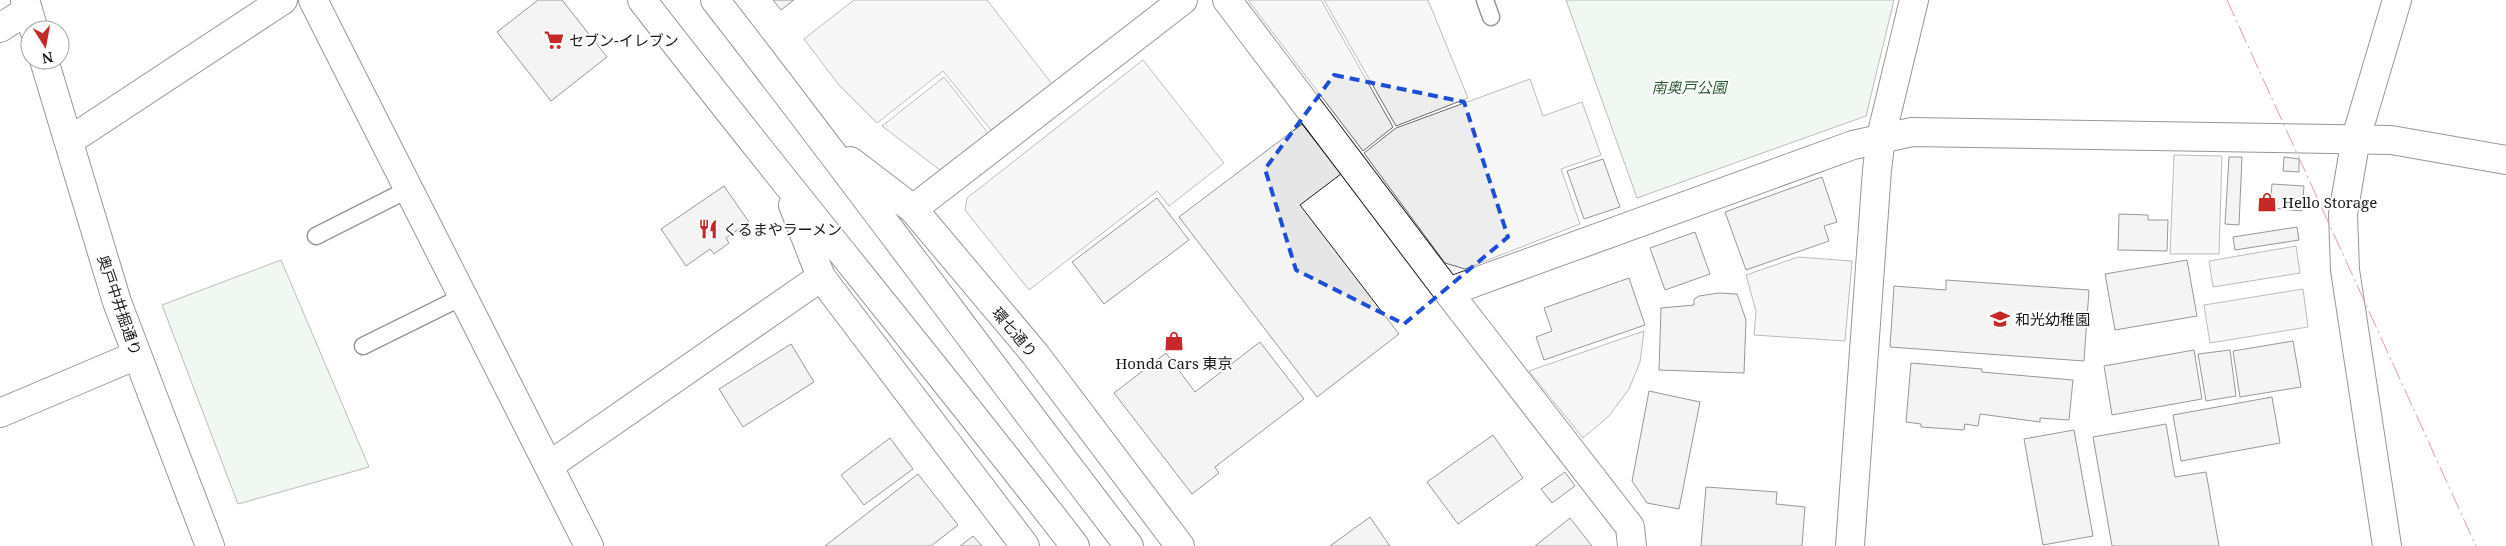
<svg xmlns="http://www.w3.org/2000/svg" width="2506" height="546" font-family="'Noto Serif','Noto Sans JP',serif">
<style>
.green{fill:#e0efe3;stroke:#6a6a6a}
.parking{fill:#ededed;stroke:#6a6a6a}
.building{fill:#e6e6e6;stroke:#1a1a1a}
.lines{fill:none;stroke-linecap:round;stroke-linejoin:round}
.lane-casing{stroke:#1a1a1a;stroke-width:19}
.street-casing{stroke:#1a1a1a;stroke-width:30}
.secondary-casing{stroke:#1a1a1a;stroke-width:30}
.primary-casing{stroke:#1a1a1a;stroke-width:30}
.lane{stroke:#fff;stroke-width:16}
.street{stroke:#fff;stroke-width:28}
.secondary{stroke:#fff;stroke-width:28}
.primary{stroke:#fff;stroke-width:28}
.power{stroke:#c62828;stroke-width:1;stroke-dasharray:18 4 2.5 4;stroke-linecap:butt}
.marked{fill:none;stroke:#1d4ed8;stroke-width:4;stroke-dasharray:10 6;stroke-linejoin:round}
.labels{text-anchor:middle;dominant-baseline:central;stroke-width:4;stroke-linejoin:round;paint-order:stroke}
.poi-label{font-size:15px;fill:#1a1a1a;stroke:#fff;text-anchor:start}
.park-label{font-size:15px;font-style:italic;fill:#2b5a34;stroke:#fff}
.street-label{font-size:15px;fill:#1a1a1a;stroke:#fff}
</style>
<rect width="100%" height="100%" fill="#fff"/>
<!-- green -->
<path class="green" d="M 1566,0 L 1894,0 L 1866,116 L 1637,198 Z
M 281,260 L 369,467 L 238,504 L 162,305 Z"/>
<!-- parking -->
<path class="parking" d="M 854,0 L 987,0 L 1052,84 L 991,130 L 943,71 L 877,123 L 839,85 L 804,39 Z
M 1248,0 L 1321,0 L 1393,127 L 1363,151 Z
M 1324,0 L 1428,0 L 1468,98 L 1396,126 Z
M 1143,60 L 1224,163 L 1169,206 L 1157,191 L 1029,290 L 965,210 L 967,198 Z
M 944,77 L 988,133 L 940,170 L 882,126 Z
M 1530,79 L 1543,116 L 1582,102 L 1601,155 L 1561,169 L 1580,224 L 1465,269 L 1445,263 L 1364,153 L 1396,128 Z
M 2174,155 L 2222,156 L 2219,254 L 2170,254 Z
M 2296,246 L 2300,273 L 2213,287 L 2209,261 Z
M 1798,257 L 1852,261 L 1845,341 L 1754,335 L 1756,311 L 1746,275 Z
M 2303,289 L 2308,327 L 2210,343 L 2204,305 Z
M 1644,331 L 1640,362 L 1629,389 L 1609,416 L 1583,438 L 1529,371 Z"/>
<!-- building -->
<path class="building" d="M 538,0 L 562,0 L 607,57 L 551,101 L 497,32 Z
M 773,0 L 794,0 L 781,10 Z
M 1302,124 L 1341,174 L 1300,205 L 1399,334 L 1317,397 L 1179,217 Z
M 2229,157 L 2242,157 L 2239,225 L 2225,224 Z
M 2284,157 L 2299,159 L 2299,172 L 2283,171 Z
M 1603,159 L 1620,207 L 1584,219 L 1567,171 Z
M 1822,177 L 1837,222 L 1824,226 L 1829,241 L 1746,270 L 1725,212 Z
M 2272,184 L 2304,186 L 2302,211 L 2270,208 Z
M 724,186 L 749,222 L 726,238 L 729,243 L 714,254 L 710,249 L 686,266 L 661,229 Z
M 1157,198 L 1189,240 L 1104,304 L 1072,262 Z
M 2119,214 L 2148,215 L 2148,220 L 2168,220 L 2167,251 L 2118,250 Z
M 2297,227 L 2299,240 L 2235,250 L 2233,237 Z
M 1695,232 L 1710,274 L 1665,290 L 1650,248 Z
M 2187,260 L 2197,316 L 2115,330 L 2105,274 Z
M 1629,278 L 1645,325 L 1544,360 L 1536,337 L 1552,331 L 1544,308 Z
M 1946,280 L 2089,290 L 2084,361 L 1890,347 L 1894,286 L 1946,290 Z
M 1719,293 L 1737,294 L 1746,320 L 1744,373 L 1659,370 L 1661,308 L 1694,305 L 1694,299 L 1699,296 Z
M 2293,341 L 2301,387 L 2240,397 L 2233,351 Z
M 1260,342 L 1304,399 L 1215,467 L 1219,473 L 1192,494 L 1114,393 L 1166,353 L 1195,392 Z
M 791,344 L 814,382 L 743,427 L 719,389 Z
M 2194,350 L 2202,399 L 2112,415 L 2104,366 Z
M 2230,350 L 2236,396 L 2206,401 L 2198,354 Z
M 1911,363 L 1982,369 L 1982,372 L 2073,380 L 2069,420 L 2040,418 L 2040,422 L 1980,414 L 1978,426 L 1965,424 L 1964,430 L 1921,427 L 1921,424 L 1906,422 Z
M 1649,391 L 1700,402 L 1679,509 L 1647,503 L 1632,481 Z
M 2272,397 L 2280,443 L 2181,461 L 2173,415 Z
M 2166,424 L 2175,477 L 2206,472 L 2219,546 L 2112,546 L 2093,437 Z
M 2074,430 L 2093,536 L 2043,545 L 2024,439 Z
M 1493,435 L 1523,478 L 1458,524 L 1427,482 Z
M 890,438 L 913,469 L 864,505 L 841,475 Z
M 1565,472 L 1575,486 L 1552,503 L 1541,489 Z
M 918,474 L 958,525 L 931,546 L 825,546 Z
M 1706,487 L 1777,492 L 1776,504 L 1805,507 L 1802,546 L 1701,546 Z
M 1370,517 L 1390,546 L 1330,546 Z
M 1570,518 L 1592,546 L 1535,546 Z
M 973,536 L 982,546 L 960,546 Z"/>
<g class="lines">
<defs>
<path id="lane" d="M 1485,0 L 1491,17
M 316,236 L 409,189
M 363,346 L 464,296"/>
<path id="street" d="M 313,0 L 589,546
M 1227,0 L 1448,292 L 1630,527 L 1632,546
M 0,28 L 28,10
M 913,209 L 1183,0
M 1448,292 L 1853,145 L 1912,132 L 2391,140 L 2506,160
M 0,413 L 137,355
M 550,465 L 821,277
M 1850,546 L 1877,170 L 1881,137 L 1914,0"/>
<path id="secondary" d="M 25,0 L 34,30
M 44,60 L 117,302 L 210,546
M 69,141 L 283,0
M 2387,546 L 2345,270 L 2343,214 L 2356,138 L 2397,0"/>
<path id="primary" d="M 642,0 C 784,184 933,362 1075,546
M 715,0 C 855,180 990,365 1129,546
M 850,161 L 913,209 L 1035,354 L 1180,546
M 793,205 L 821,277 L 1025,546"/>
</defs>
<!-- lane casing -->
<use href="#lane" class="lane-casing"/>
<!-- street casing -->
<use href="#street" class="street-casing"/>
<!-- secondary casing -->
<use href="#secondary" class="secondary-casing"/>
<!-- primary casing -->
<use href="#primary" class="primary-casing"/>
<!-- lane -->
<use href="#lane" class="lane"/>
<!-- street -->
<use href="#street" class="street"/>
<!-- secondary -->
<use href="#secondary" class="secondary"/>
<!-- primary -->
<use href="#primary" class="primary"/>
<!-- power -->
<path class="power" d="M 2227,0 L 2476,546"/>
</g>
<!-- marked area -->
<path d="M0 0H2506V546H0ZM 1334,75 L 1464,102 L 1508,237 L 1404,324 L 1296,270 L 1265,169 Z" fill="#fff" fill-opacity=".55" fill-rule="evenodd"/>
<path class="marked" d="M 1334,75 L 1464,102 L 1508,237 L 1404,324 L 1296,270 L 1265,169 Z"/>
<!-- icons -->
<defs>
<symbol id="supermarket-bare" viewBox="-9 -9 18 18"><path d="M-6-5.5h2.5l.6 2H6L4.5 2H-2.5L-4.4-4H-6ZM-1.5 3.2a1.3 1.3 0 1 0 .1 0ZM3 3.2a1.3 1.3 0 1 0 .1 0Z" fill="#c62828" stroke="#fff" stroke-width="2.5" paint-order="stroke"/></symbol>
<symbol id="shop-bare" viewBox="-9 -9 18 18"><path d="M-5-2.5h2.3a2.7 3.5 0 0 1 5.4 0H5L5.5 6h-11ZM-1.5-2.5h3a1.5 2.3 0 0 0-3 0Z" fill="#c62828" stroke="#fff" stroke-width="2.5" paint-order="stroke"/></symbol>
<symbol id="restaurant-bare" viewBox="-9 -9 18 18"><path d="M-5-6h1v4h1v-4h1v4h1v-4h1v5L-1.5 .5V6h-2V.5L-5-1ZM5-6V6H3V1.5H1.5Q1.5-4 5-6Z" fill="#c62828" stroke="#fff" stroke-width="2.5" paint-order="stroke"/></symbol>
<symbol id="school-bare" viewBox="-9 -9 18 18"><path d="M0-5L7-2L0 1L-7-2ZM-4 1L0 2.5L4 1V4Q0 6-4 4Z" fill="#c62828" stroke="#fff" stroke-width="2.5" paint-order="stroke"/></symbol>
</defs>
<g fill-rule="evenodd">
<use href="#supermarket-bare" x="540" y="26" width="28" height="28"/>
<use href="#shop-bare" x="2253" y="188" width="28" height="28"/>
<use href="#restaurant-bare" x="694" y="215" width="28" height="28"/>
<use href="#school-bare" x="1986" y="305" width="28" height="28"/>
<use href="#shop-bare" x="1160" y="327" width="28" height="28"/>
</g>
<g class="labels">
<!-- poi labels -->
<g class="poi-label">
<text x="569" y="40">セブン-イレブン</text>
<text x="2282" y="202">Hello Storage</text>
<text x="723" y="229">くるまやラーメン</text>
<text x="2015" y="319">和光幼稚園</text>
<text x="1174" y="363" text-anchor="middle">Honda Cars 東京</text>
</g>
<!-- park labels -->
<g class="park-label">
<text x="1689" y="87">南奥戸公園</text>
</g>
<!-- street labels -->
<g class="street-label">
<text transform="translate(120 305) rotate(71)">奥戸中井掘通り</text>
<text transform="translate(1015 332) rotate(50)">環七通り</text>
</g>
</g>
<!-- north arrow -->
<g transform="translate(45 45) rotate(169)"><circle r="24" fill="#ffffff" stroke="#a3a3a3"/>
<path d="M0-4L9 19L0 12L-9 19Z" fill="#c62828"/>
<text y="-8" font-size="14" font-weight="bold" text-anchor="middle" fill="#1a1a1a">N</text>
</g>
</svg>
